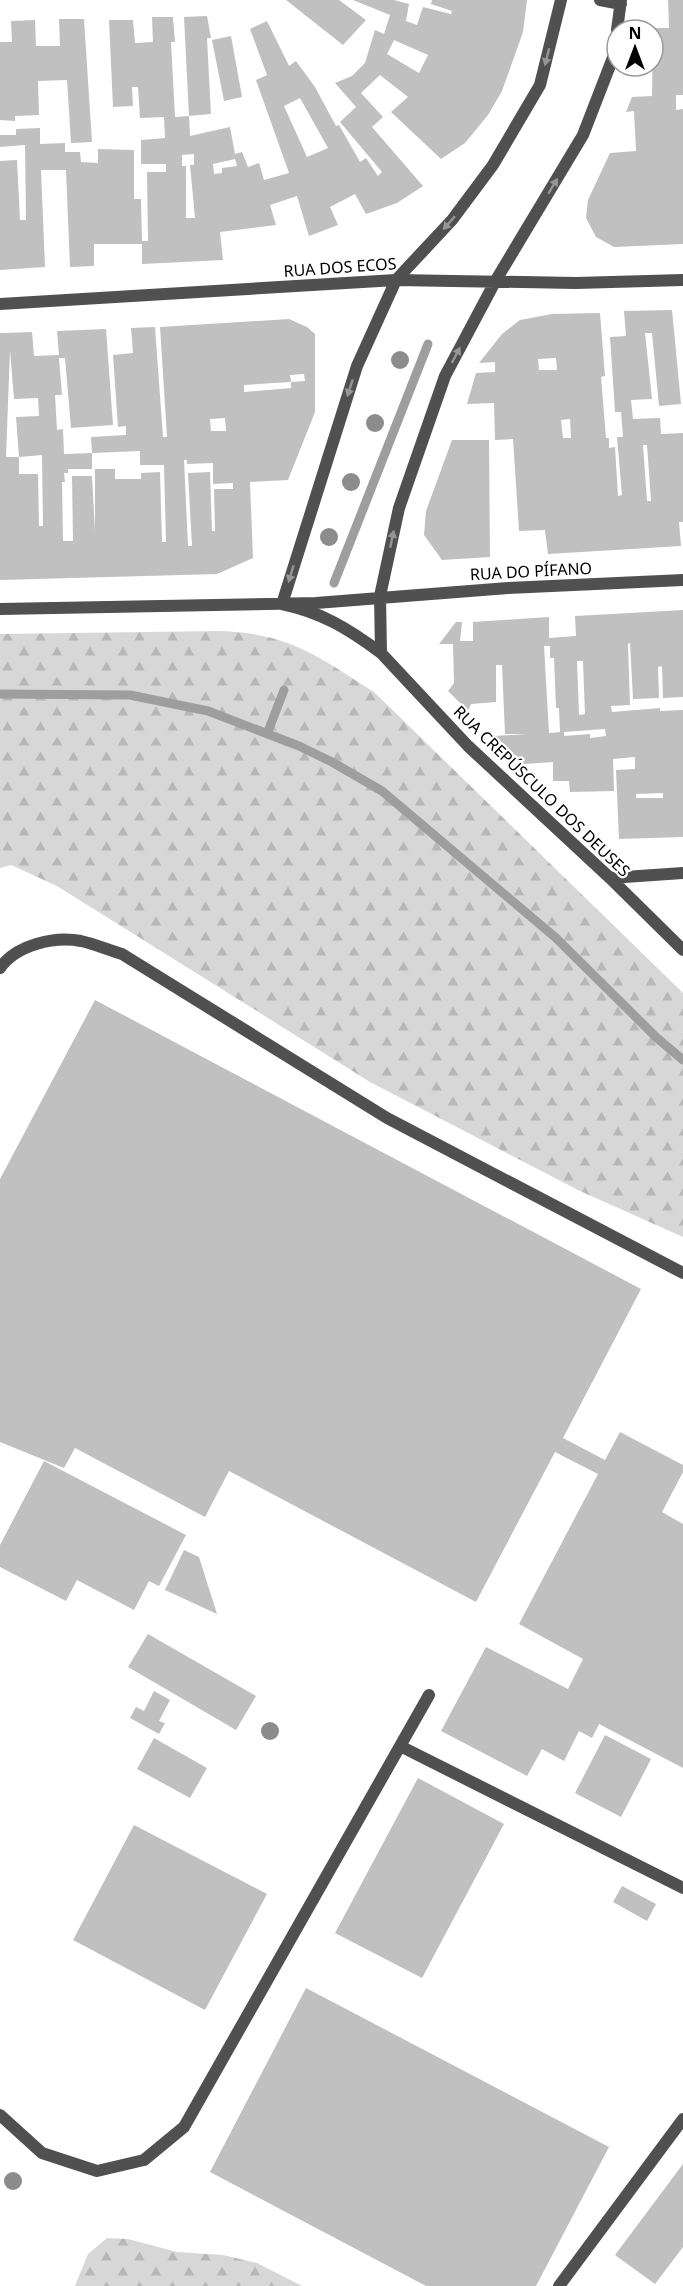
<svg xmlns="http://www.w3.org/2000/svg" width="683" height="2286" font-family="'Noto Sans',sans-serif">
<style>
.forest{fill:url(#forest-firs)}
.lines{fill:none;stroke-linecap:round;stroke-linejoin:round}
.stream{stroke:#9e9e9e;stroke-width:9}
.building{fill:#c0c0c0;fill-rule:evenodd}
.lane{stroke:#505050;stroke-width:12}
.street{stroke:#505050;stroke-width:12}
.tree{fill:#8c8c8c}
.oneway{fill:#969696}
.labels{text-anchor:middle;dominant-baseline:central;stroke-width:4.5;stroke-linejoin:round;paint-order:stroke}
.street-label{font-size:16px;fill:#000;stroke:#fff}
</style>
<defs>
<pattern id="forest-firs" width="22" height="20" patternUnits="userSpaceOnUse" patternTransform="scale(1.5)"><rect width="22" height="20" fill="#d7d7d7"/><path d="M5 1l3.5 6h-7zM16 11l3.5 6h-7z" fill="#b7b7b7"/></pattern>
</defs>
<rect width="100%" height="100%" fill="#fff"/>
<!-- forest -->
<path class="forest" d="M 220,631 C 289,633 319,657 374,692 L 683,993 L 683,1237 L 580,1191 L 370,1082 L 57,886 L 11,865 L 0,868 L 0,634 Z
M 107,2238 L 128,2239 L 177,2252 L 223,2255 L 257,2263 L 302,2286 L 75,2286 L 88,2254 Z"/>
<g class="lines">
<!-- stream -->
<path class="stream" d="M 334,583 L 428,344
M 0,694 L 130,695 L 208,711 L 299,746 L 332,762 L 382,791 L 556,938 L 657,1038 L 683,1060
M 267,734 L 284,690"/>
</g>
<!-- building -->
<path class="building" d="M 286,0 L 339,0 L 366,20 L 343,45 Z
M 353,0 L 394,0 L 409,4 L 406,21 L 417,25 L 423,7 L 451,14 L 452,11 L 431,4 L 432,0 L 527,0 L 523,32 L 502,91 L 488,115 L 465,143 L 441,159 L 391,112 L 408,97 L 380,75 L 361,93 L 383,117 L 372,127 L 423,186 L 397,203 L 366,214 L 355,194 L 330,207 L 338,225 L 309,236 L 297,196 L 270,205 L 276,225 L 220,232 L 223,260 L 142,264 L 142,244 L 94,244 L 94,266 L 70,267 L 66,170 L 41,170 L 45,267 L 0,270 L 0,161 L 17,160 L 20,220 L 26,220 L 25,145 L 0,147 L 0,135 L 16,135 L 16,129 L 40,128 L 40,144 L 65,143 L 65,152 L 80,152 L 81,162 L 98,163 L 98,149 L 134,150 L 134,199 L 141,199 L 142,241 L 148,241 L 147,172 L 166,172 L 166,164 L 141,164 L 141,140 L 165,138 L 164,117 L 140,118 L 138,87 L 132,87 L 133,106 L 113,107 L 109,20 L 133,20 L 135,43 L 153,42 L 152,17 L 173,17 L 175,42 L 171,42 L 175,117 L 189,116 L 190,136 L 230,127 L 235,154 L 242,152 L 248,167 L 259,163 L 264,180 L 289,173 L 256,80 L 267,75 L 250,29 L 267,21 L 289,66 L 296,61 L 315,87 L 336,126 L 339,125 L 360,162 L 366,158 L 378,176 L 382,172 L 340,122 L 356,107 L 335,83 L 352,76 L 365,63 L 375,30 L 384,34 L 390,15 ZM 394,40 L 428,55 L 419,73 L 387,54 ZM 300,98 L 328,148 L 307,157 L 284,106 ZM 194,154 L 194,165 L 190,165 L 195,218 L 186,218 L 186,166 L 182,166 L 182,155 ZM 235,159 L 237,166 L 222,168 L 222,173 L 214,174 L 213,164 Z
M 668,0 L 683,0 L 683,95 L 676,95 L 676,110 L 683,109 L 683,244 L 614,247 L 596,237 L 586,218 L 588,200 L 610,153 L 636,151 L 634,111 L 626,112 L 632,97 L 652,96 L 653,28 L 669,28 Z
M 207,16 L 211,38 L 207,38 L 211,114 L 189,116 L 184,17 Z
M 59,19 L 84,19 L 92,142 L 71,143 L 67,80 L 38,81 L 39,115 L 15,116 L 15,121 L 0,120 L 0,42 L 12,42 L 11,21 L 35,20 L 36,46 L 60,46 Z
M 231,36 L 242,97 L 224,101 L 212,40 Z
M 672,310 L 681,404 L 659,406 L 652,333 L 645,333 L 652,399 L 631,400 L 633,419 L 660,418 L 661,434 L 683,433 L 683,522 L 679,522 L 681,546 L 548,554 L 545,530 L 519,531 L 513,439 L 495,440 L 494,403 L 467,404 L 476,373 L 495,372 L 495,362 L 479,363 L 502,334 L 520,320 L 552,314 L 600,313 L 605,376 L 601,377 L 606,438 L 609,438 L 609,448 L 615,447 L 618,496 L 622,495 L 617,437 L 623,437 L 621,412 L 615,412 L 610,337 L 626,336 L 624,311 ZM 556,358 L 557,370 L 539,370 L 538,359 ZM 570,419 L 571,438 L 563,438 L 561,420 ZM 643,445 L 647,445 L 651,501 L 647,501 Z
M 289,319 L 307,327 L 315,334 L 315,412 L 288,480 L 250,482 L 253,558 L 217,574 L 0,580 L 0,333 L 32,332 L 34,356 L 59,355 L 57,331 L 106,329 L 113,425 L 71,428 L 65,358 L 59,358 L 62,395 L 55,395 L 57,430 L 63,429 L 64,454 L 92,453 L 92,469 L 68,469 L 68,473 L 64,473 L 65,482 L 62,482 L 63,541 L 73,541 L 72,476 L 92,476 L 95,532 L 95,469 L 115,469 L 115,479 L 141,479 L 141,473 L 160,472 L 162,542 L 166,542 L 164,465 L 140,465 L 140,451 L 92,453 L 91,437 L 126,435 L 126,426 L 118,427 L 113,355 L 133,353 L 131,328 L 155,327 L 163,437 L 167,437 L 160,327 ZM 10,350 L 14,399 L 38,398 L 39,416 L 16,417 L 19,457 L 42,455 L 43,526 L 39,526 L 38,474 L 19,474 L 19,457 L 6,457 ZM 304,374 L 305,381 L 291,382 L 291,388 L 244,392 L 244,385 L 291,382 L 290,375 ZM 225,418 L 226,431 L 211,431 L 210,419 ZM 184,460 L 187,460 L 187,464 L 213,463 L 213,484 L 233,483 L 233,489 L 214,489 L 215,531 L 212,531 L 210,472 L 188,473 L 192,546 L 188,546 Z
M 452,440 L 489,440 L 490,557 L 442,560 L 424,535 L 426,511 Z
M 683,610 L 683,697 L 663,698 L 662,666 L 658,667 L 659,698 L 633,699 L 630,643 L 628,644 L 630,705 L 611,706 L 612,712 L 660,708 L 660,711 L 683,710 L 683,837 L 619,839 L 616,770 L 635,769 L 635,757 L 613,759 L 614,791 L 570,792 L 569,781 L 553,781 L 553,762 L 524,764 L 495,736 L 527,734 L 505,734 L 502,665 L 496,665 L 496,702 L 471,704 L 468,711 L 448,691 L 454,683 L 453,644 L 439,644 L 456,622 L 462,622 L 460,641 L 473,641 L 473,622 L 549,617 L 549,638 L 576,636 L 575,616 ZM 544,646 L 550,646 L 550,658 L 554,658 L 556,708 L 559,708 L 560,732 L 549,733 ZM 577,661 L 583,661 L 585,714 L 579,715 ZM 605,729 L 606,736 L 590,738 L 590,734 L 564,736 L 564,732 ZM 663,793 L 663,798 L 636,798 L 636,794 Z
M 95,1000 L 641,1289 L 563,1438 L 605,1460 L 620,1432 L 683,1465 L 683,1472 L 662,1512 L 683,1524 L 683,1768 L 599,1724 L 592,1738 L 579,1731 L 564,1761 L 542,1749 L 527,1776 L 441,1731 L 486,1647 L 568,1689 L 583,1659 L 519,1624 L 598,1474 L 555,1452 L 476,1602 L 229,1471 L 205,1517 L 75,1448 L 64,1468 L 0,1442 L 0,1179 Z
M 44,1461 L 186,1535 L 159,1586 L 149,1581 L 134,1610 L 77,1580 L 66,1601 L 0,1567 L 0,1545 Z
M 184,1550 L 199,1557 L 217,1614 L 165,1590 Z
M 148,1634 L 256,1696 L 236,1730 L 128,1667 Z
M 154,1691 L 170,1700 L 159,1721 L 165,1723 L 159,1734 L 130,1718 L 136,1707 L 144,1711 Z
M 605,1735 L 651,1759 L 621,1817 L 575,1793 Z
M 154,1738 L 207,1768 L 190,1798 L 137,1769 Z
M 418,1778 L 504,1824 L 422,1978 L 335,1933 Z
M 134,1825 L 267,1894 L 205,2010 L 73,1940 Z
M 622,1886 L 656,1904 L 647,1921 L 613,1902 Z
M 306,1988 L 609,2147 L 536,2286 L 426,2286 L 210,2172 Z
M 683,2164 L 683,2247 L 655,2284 L 615,2255 Z"/>
<g class="lines">
<!-- lane -->
<path class="lane" d="M 0,968 C 16,945 54,936 81,941 C 95,944 108,950 122,954 L 387,1118 L 683,1273
M 400,1746 L 683,1888
M 0,2115 L 42,2153 L 97,2171 L 144,2160 L 184,2127 L 429,1695
M 559,2286 L 683,2119"/>
<!-- street -->
<path class="street" d="M 600,0 L 621,4
M 617,30 L 621,0
M 617,33 L 614,55 L 583,135 L 496,280 L 445,376 L 399,508 L 380,596 L 381,653 L 468,746 L 610,878 L 683,950
M 0,304 L 396,280 L 576,283 L 683,280
M 0,609 L 316,603 L 508,588 L 683,580
M 381,653 C 349,629 321,612 282,604 L 357,366 L 396,280 L 452,220 L 493,165 L 540,85 L 561,0
M 610,878 L 683,873"/>
</g>
<!-- trees -->
<g class="tree">
<circle cx="400" cy="360" r="9"/>
<circle cx="375" cy="423" r="9"/>
<circle cx="351" cy="482" r="9"/>
<circle cx="329" cy="537" r="9"/>
<circle cx="270" cy="1731" r="9"/>
<circle cx="13" cy="2181" r="9"/>
</g>
<!-- one-way arrows -->
<defs><path id="oneway-solid" d="M-6-.8H1V-3.2L6.5 0L1 3.2V.8H-6Z" transform="scale(1.5)"/></defs>
<g class="oneway">
<use href="#oneway-solid" transform="translate(547 57) rotate(104)"/>
<use href="#oneway-solid" transform="translate(553 186) rotate(-59)"/>
<use href="#oneway-solid" transform="translate(449 223) rotate(131)"/>
<use href="#oneway-solid" transform="translate(456 355) rotate(-62)"/>
<use href="#oneway-solid" transform="translate(350 388) rotate(108)"/>
<use href="#oneway-solid" transform="translate(392 539) rotate(-78)"/>
<use href="#oneway-solid" transform="translate(291 574) rotate(107)"/>
</g>
<g class="labels">
<!-- street labels -->
<g class="street-label">
<text transform="translate(340 267) rotate(-4)">RUA DOS ECOS</text>
<text transform="translate(531 571) rotate(-3)">RUA DO PÍFANO</text>
<text transform="translate(542 791) rotate(44)">RUA CREPÚSCULO DOS DEUSES</text>
</g>
</g>
<!-- north arrow -->
<g transform="translate(635 48)"><circle r="28" fill="#ffffff" stroke="#999999" stroke-width="1.5"/>
<path d="M0-4.5L10 22L0 15L-10 22Z" fill="#000000"/>
<text y="-9" font-size="16" font-weight="bold" text-anchor="middle" fill="#000000">N</text>
</g>
</svg>
